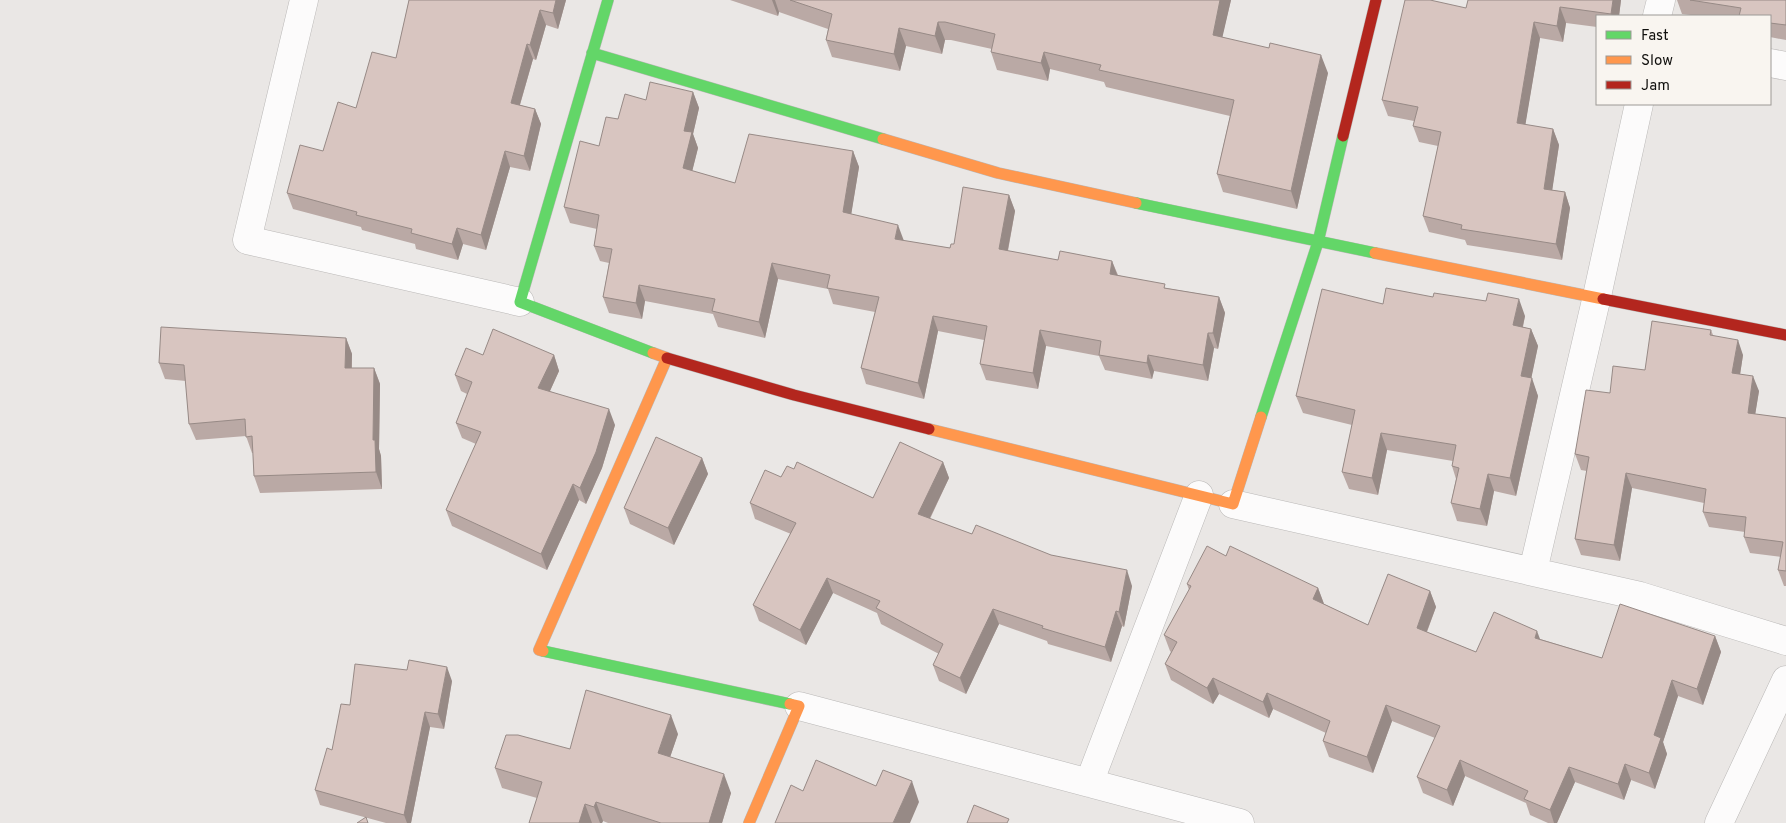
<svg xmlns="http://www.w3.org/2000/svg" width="1786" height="823" font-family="Overpass,sans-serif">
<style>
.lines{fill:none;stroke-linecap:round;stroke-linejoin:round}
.street-casing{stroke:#bab8b7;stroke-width:29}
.fast-casing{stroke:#bab8b7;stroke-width:12}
.slow-casing{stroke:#bab8b7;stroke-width:12}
.jam-casing{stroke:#bab8b7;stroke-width:12}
.street{stroke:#fcfbfb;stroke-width:28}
.fast{stroke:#63d668;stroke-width:11}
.slow{stroke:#ff974d;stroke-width:11}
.jam{stroke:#b3261e;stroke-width:11}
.wall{fill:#baa9a5}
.shaded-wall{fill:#978a86}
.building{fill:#d8c5c0;stroke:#978a86}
</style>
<rect width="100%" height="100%" fill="#eae7e5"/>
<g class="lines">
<defs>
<path id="street" d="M 304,0 L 247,240 L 520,302
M 1657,16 L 1661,0
M 1770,63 L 1786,66
M 1233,504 L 1640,596 L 1786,641
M 1533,571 L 1597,296 L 1639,104
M 799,706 L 1240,823
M 1089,783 L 1199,495
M 1719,823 L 1786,680"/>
<path id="fast" d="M 608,0 L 520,302 L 653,353
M 592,53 L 883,139
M 1136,203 L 1375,253
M 1261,417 L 1318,242 L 1343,136
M 543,651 L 790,704"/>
<path id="slow" d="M 883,139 L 998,173 L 1136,203
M 1375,253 L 1603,299
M 929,429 L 1233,504 L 1261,417
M 543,651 L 539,650 L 667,358 L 653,353
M 749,823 L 799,706 L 790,704"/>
<path id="jam" d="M 1343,136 L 1376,0
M 1603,299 L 1786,335
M 667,358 L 794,395 L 929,429"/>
</defs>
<!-- street casing -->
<use href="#street" class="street-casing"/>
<!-- fast casing -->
<use href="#fast" class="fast-casing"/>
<!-- slow casing -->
<use href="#slow" class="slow-casing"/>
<!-- jam casing -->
<use href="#jam" class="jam-casing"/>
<!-- street -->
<use href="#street" class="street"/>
<!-- fast -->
<use href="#fast" class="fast"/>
<!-- slow -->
<use href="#slow" class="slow"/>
<!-- jam -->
<use href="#jam" class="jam"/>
</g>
<!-- wall -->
<path class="wall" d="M 409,0 L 566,0 L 558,29 L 546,25 L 536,60 L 533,59 L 520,105 L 535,109 L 541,124 L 530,171 L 510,167 L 486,250 L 463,244 L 458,260 L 416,249 L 415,244 L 362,230 L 361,227 L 293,209 L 287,193 L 323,151 L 396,58 Z
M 730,0 L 1231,0 L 1222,37 L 1328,73 L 1297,209 L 1223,192 L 1217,174 L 1230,116 L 1106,87 L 1104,82 L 1050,69 L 1048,81 L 997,70 L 991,52 L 992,49 L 951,40 L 945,40 L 942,54 L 906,46 L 900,71 L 832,57 L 826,40 L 828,29 L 779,12 L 778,16 Z
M 1621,0 L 1619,16 L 1597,16 L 1597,27 L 1566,23 L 1563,42 L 1540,38 L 1525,125 L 1553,129 L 1559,145 L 1552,190 L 1565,192 L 1570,208 L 1562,260 L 1467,245 L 1465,240 L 1429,232 L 1423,216 L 1438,146 L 1419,142 L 1413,126 L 1414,121 L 1388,116 L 1382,100 L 1466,8 Z
M 1677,0 L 1786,0 L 1786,40 L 1770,37 L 1770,16 L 1699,16 L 1682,14 Z
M 693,92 L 699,108 L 693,134 L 698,148 L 692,171 L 735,183 L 853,151 L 859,167 L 851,214 L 904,241 L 950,248 L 1009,195 L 1015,211 L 1008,251 L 1058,260 L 1112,261 L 1118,275 L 1166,288 L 1219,297 L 1225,313 L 1218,349 L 1214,348 L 1208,381 L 1154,371 L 1152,379 L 1105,370 L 1099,356 L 1046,346 L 1038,389 L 986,380 L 980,364 L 984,340 L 938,331 L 924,399 L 866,384 L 861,368 L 875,312 L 833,304 L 828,289 L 778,279 L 765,338 L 718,327 L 713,314 L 645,301 L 642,319 L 609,313 L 603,297 L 609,263 L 600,261 L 594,246 L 597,229 L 570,223 L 564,207 L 599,146 L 618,119 L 646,100 Z
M 1433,297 L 1525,316 L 1523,327 L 1531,329 L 1538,346 L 1531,378 L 1538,396 L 1516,496 L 1494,491 L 1487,526 L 1457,521 L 1451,503 L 1456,479 L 1452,466 L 1453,461 L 1387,450 L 1378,495 L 1349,489 L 1342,472 L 1352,425 L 1303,413 L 1296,396 L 1383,304 Z
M 1711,330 L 1713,335 L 1743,355 L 1740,374 L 1759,391 L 1755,414 L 1786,418 L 1786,586 L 1784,586 L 1778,570 L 1781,557 L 1750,553 L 1744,537 L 1745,532 L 1709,527 L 1703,512 L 1704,503 L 1632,488 L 1620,561 L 1581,555 L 1575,539 L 1587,471 L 1581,470 L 1575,454 L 1610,393 L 1645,370 Z
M 346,338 L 352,354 L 352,368 L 374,368 L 380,384 L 379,449 L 381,456 L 382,489 L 260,493 L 254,476 L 253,453 L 252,453 L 246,436 L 196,440 L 189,424 L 186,381 L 165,379 L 159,363 Z
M 483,355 L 554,355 L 559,371 L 550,391 L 615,425 L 602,468 L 586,504 L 579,500 L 547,570 L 452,526 L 446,510 L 476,444 L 462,438 L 456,423 L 467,394 L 461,391 L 455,375 Z
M 702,458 L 708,474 L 674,545 L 630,524 L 624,508 Z
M 943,462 L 949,478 L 930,519 L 972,534 L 1051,555 L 1132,586 L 1124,627 L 1122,626 L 1111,662 L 1048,644 L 1047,641 L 999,624 L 966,694 L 939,681 L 933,665 L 939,654 L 881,624 L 877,613 L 833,593 L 806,645 L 759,621 L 753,605 L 791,534 L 755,519 L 750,503 L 781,477 L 794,469 L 873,498 Z
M 1226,556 L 1318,588 L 1324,604 L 1368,625 L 1430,591 L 1436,607 L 1427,632 L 1476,652 L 1540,639 L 1602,658 L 1715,636 L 1721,652 L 1703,705 L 1678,696 L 1663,742 L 1667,754 L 1655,789 L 1631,780 L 1624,800 L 1575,782 L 1557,823 L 1548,823 L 1530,815 L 1526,803 L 1465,776 L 1453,806 L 1423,793 L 1417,777 L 1435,738 L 1392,721 L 1373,773 L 1329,757 L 1323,741 L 1326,733 L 1273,709 L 1269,718 L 1219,694 L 1213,704 L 1171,680 L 1165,664 L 1171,652 L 1170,651 L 1164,635 L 1189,590 L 1187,584 Z
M 452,681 L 444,729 L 430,727 L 411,823 L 386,823 L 320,805 L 315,790 L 332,750 L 350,705 Z
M 678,734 L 670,757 L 731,793 L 722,823 L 608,823 L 603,821 L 602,823 L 529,823 L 537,798 L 502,788 L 495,768 L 570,749 Z"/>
<!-- shaded-wall -->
<path class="shaded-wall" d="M 556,0 L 566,0 L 558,29 L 553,13 Z
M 772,0 L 775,0 L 779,12 L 778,16 Z
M 1220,0 L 1231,0 L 1219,52 L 1213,35 Z
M 1613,0 L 1621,0 L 1619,16 L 1612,16 L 1611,14 Z
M 1560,7 L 1566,23 L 1563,42 L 1557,26 Z
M 540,10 L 546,25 L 536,60 L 530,45 Z
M 938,22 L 945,40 L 942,54 L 935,36 Z
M 1534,22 L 1540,38 L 1523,139 L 1517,123 Z
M 899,28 L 906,46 L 900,71 L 894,54 Z
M 527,44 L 533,59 L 516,118 L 511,103 Z
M 1044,52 L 1050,69 L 1048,81 L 1041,63 Z
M 1321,55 L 1328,73 L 1297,209 L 1291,191 Z
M 693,92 L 699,108 L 693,134 L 698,148 L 689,184 L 683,168 L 684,131 Z
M 535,109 L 541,124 L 530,171 L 524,156 Z
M 1553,129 L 1559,145 L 1550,205 L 1544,189 Z
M 505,151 L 510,167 L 486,250 L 481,235 Z
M 853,151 L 859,167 L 849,228 L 843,212 Z
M 1565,192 L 1570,208 L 1562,260 L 1556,244 Z
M 1009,195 L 1015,211 L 1005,265 L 999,249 Z
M 898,225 L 904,241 L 895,239 Z
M 457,228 L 463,244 L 458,260 L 452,244 Z
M 1112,261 L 1118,277 L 1110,274 Z
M 772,263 L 778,279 L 765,338 L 759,322 Z
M 639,285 L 645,301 L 642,319 L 636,303 Z
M 1219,297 L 1225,313 L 1218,349 L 1213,333 Z
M 1519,299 L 1525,316 L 1519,343 L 1513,325 Z
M 933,316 L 938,331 L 924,399 L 918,383 Z
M 1531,329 L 1538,346 L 1528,394 L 1521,376 Z
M 1040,330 L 1046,346 L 1038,389 L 1033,373 Z
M 1208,333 L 1214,348 L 1208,381 L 1203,365 Z
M 346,338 L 352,354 L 351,384 L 345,368 Z
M 1738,340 L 1743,355 L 1738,388 L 1732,373 Z
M 554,355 L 559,371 L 544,404 L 538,388 Z
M 1148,355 L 1154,371 L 1152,379 L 1147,363 Z
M 374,368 L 380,384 L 379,449 L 381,456 L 382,489 L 376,472 L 373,440 Z
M 1753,376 L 1759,391 L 1753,428 L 1748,413 Z
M 1532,378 L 1538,396 L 1516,496 L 1510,478 Z
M 609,409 L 615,425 L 602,468 L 586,504 L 580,488 Z
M 1381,433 L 1387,450 L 1378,495 L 1372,478 Z
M 702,458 L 708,474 L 674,545 L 668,528 Z
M 943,462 L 949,478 L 924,530 L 918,514 Z
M 1626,473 L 1632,488 L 1620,561 L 1614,545 Z
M 1488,474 L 1494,491 L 1487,526 L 1480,509 Z
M 573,484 L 579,500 L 547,570 L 541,554 Z
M 1127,570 L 1132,586 L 1124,627 L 1119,612 Z
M 827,578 L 833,593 L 806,645 L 800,630 Z
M 1318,588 L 1324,604 L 1313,599 Z
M 1430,591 L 1436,607 L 1422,644 L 1417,628 Z
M 993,609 L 999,624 L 966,694 L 960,678 Z
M 1116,611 L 1122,626 L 1111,662 L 1105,647 Z
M 1537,631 L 1543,647 L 1535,638 Z
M 1715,636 L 1721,652 L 1703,705 L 1697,689 Z
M 447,667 L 452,681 L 444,729 L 438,714 Z
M 1213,678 L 1219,694 L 1213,704 L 1207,688 Z
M 1672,680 L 1678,696 L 1663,742 L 1667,754 L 1655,789 L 1649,773 L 1654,735 Z
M 1267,693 L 1273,709 L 1269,718 L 1263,702 Z
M 1386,705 L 1392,721 L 1373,773 L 1367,757 Z
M 425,712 L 430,727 L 411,823 L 407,823 L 404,815 Z
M 671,715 L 678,734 L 665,772 L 658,753 Z
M 1460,760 L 1465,776 L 1453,806 L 1447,790 Z
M 1625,764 L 1631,780 L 1624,800 L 1618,784 Z
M 1569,767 L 1575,782 L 1557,823 L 1554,823 L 1550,810 Z
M 724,774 L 731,793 L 722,823 L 709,823 Z
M 912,781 L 919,802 L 910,823 L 893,823 Z
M 596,802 L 603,821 L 602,823 L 600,823 L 594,807 Z
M 585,804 L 592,823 L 579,823 Z"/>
<!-- building -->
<path class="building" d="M 409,0 L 556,0 L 553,13 L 540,10 L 530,45 L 527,44 L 511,103 L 535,109 L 524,156 L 505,151 L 481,235 L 457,228 L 452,244 L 411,233 L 412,229 L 356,215 L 357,212 L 287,193 L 300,145 L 323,151 L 338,102 L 356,108 L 372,52 L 396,58 Z
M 790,0 L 1220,0 L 1213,35 L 1269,48 L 1270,43 L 1321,55 L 1291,191 L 1217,174 L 1234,100 L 1099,70 L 1101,65 L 1044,52 L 1041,63 L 991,52 L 995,34 L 945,22 L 938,22 L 935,36 L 899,28 L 894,54 L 826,40 L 832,14 Z
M 1405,0 L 1430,0 L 1466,8 L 1468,0 L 1613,0 L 1611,14 L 1560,7 L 1557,26 L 1534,22 L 1517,123 L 1553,129 L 1544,189 L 1565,192 L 1556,244 L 1461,229 L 1462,225 L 1423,216 L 1441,132 L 1413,126 L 1418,107 L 1382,100 Z
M 1690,0 L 1786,0 L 1786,25 L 1770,23 L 1770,16 L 1739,16 L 1741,8 Z
M 650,82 L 693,92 L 684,131 L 692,132 L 683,168 L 735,183 L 749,134 L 853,151 L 843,212 L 898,225 L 895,239 L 950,248 L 951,244 L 954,244 L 963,187 L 1009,195 L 999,249 L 1058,260 L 1060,251 L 1112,261 L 1110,274 L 1165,284 L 1164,288 L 1219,297 L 1213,333 L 1208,333 L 1203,365 L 1148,355 L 1147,363 L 1099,355 L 1101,341 L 1040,330 L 1033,373 L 980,364 L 987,326 L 933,316 L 918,383 L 861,368 L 879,297 L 827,288 L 830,275 L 772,263 L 759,322 L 712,311 L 715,299 L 639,285 L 636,303 L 603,297 L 612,249 L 594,246 L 599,215 L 564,207 L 580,141 L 599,146 L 606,117 L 618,119 L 625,94 L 646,100 Z
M 1386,288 L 1433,297 L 1434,293 L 1486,301 L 1488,293 L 1519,299 L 1513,325 L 1531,329 L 1521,376 L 1532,378 L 1510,478 L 1488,474 L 1480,509 L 1451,503 L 1459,468 L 1452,466 L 1456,445 L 1381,433 L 1372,478 L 1342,472 L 1355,410 L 1296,396 L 1322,289 L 1383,304 Z
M 1652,321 L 1711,330 L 1710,335 L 1738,340 L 1732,373 L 1753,376 L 1748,413 L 1786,418 L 1786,571 L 1778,570 L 1783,542 L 1744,537 L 1746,517 L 1703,512 L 1706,489 L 1626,473 L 1614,545 L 1575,539 L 1589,457 L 1575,454 L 1586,390 L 1610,393 L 1613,366 L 1645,370 Z
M 161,327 L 346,338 L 345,368 L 374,368 L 373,440 L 375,440 L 376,472 L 254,476 L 252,436 L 246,437 L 245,419 L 189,424 L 184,365 L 159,363 Z
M 493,329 L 554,355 L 538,388 L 609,409 L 596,452 L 580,488 L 573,484 L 541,554 L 446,510 L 481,432 L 456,423 L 472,382 L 455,375 L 466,348 L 483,355 Z
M 656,437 L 702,458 L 668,528 L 624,508 Z
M 900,442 L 943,462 L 918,514 L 972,534 L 976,525 L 1051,555 L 1127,570 L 1119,612 L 1116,611 L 1105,647 L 1042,628 L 1043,626 L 993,609 L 960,678 L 933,665 L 943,644 L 876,608 L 880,601 L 827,578 L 800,630 L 753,605 L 796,523 L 750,503 L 765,470 L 781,477 L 787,466 L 794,469 L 797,462 L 873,498 Z
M 1207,546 L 1226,556 L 1230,546 L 1318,588 L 1313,599 L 1368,625 L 1388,574 L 1430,591 L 1417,628 L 1476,652 L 1494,612 L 1537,631 L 1535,638 L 1602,658 L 1620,604 L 1715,636 L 1697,689 L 1672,680 L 1654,735 L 1661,738 L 1649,773 L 1625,764 L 1618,784 L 1569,767 L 1550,810 L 1524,799 L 1528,791 L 1460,760 L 1447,790 L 1417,777 L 1440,726 L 1386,705 L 1367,757 L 1323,741 L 1330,721 L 1267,693 L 1263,702 L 1213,678 L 1207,688 L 1165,664 L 1177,642 L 1164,635 L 1191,586 L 1187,584 Z
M 409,660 L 447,667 L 438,714 L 425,712 L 404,815 L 315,790 L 327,748 L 332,750 L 341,704 L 350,705 L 355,664 L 407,670 Z
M 586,690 L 671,715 L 658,753 L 724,774 L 709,823 L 661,823 L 596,802 L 594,807 L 585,804 L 579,823 L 529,823 L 542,782 L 495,768 L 506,735 L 518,735 L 570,749 Z
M 816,760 L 876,786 L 883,770 L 912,781 L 893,823 L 775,823 L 791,785 L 803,791 Z
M 974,805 L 1009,819 L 1007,823 L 967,823 Z
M 366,817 L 368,823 L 357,823 Z"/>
<!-- legend -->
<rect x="1596" y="15" width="175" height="90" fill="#f9f5f0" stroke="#9c9996"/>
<rect x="1606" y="31" width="25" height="8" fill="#63d668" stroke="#9c9996"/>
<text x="1641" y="40" font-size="15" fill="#11100e">Fast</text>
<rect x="1606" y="56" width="25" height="8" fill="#ff974d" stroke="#9c9996"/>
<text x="1641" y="65" font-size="15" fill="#11100e">Slow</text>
<rect x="1606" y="81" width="25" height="8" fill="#b3261e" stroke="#9c9996"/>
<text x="1641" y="90" font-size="15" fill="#11100e">Jam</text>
</svg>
